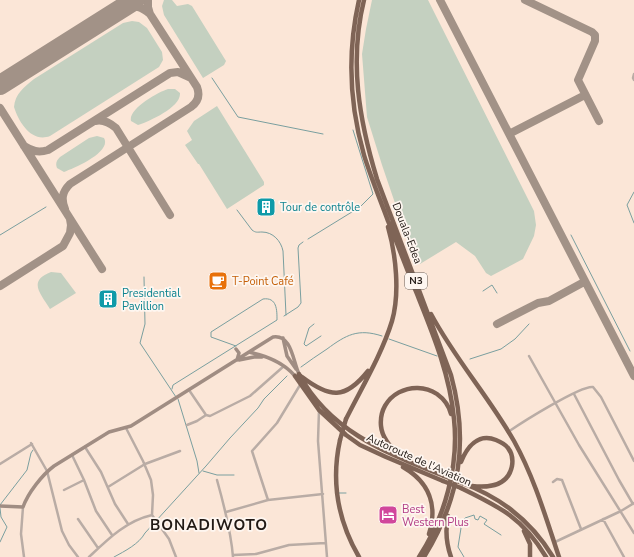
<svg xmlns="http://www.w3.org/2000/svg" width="634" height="557" font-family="'Nunito Sans',sans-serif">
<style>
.green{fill:#c4d0c0}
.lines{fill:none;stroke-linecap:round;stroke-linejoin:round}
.stream{stroke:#7a9f9f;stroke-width:1}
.taxiway{stroke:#a29287;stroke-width:8}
.runway{stroke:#a29287;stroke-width:20}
.street{stroke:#b9aca5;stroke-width:2.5}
.secondary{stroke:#a08d83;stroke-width:3.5}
.highway{stroke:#7f6456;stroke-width:4.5}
.highway-bridge{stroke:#7f6456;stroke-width:4.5}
.labels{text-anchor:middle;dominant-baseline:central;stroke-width:3.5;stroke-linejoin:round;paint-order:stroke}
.shield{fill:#fef6f0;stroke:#645c57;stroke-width:1}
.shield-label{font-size:10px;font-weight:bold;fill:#221a15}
.culture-label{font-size:11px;fill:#0d838f;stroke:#fef6f0;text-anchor:start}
.street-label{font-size:11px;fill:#221a15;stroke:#fef6f0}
.food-label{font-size:11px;fill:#c56008;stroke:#fef6f0;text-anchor:start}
.hotel-label{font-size:11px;fill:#b23c85;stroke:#fef6f0;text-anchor:start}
.district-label{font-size:15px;font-weight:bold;letter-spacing:1px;fill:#221a15;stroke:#fef6f0}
</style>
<rect width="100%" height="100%" fill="#fbe6d7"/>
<!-- green -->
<path class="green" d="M 164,0 L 172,0 L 177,6 L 188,4 L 192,6 L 226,61 L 224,65 L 203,78 L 164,15 L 162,6 Z
M 372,0 L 428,0 L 534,211 L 536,225 L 534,236 L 523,259 L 491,276 L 486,273 L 475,256 L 456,242 L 420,264 L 396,206 L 382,165 L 367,117 L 362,54 L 366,29 Z
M 132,21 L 139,22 L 147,28 L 162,52 L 163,60 L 159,67 L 50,136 C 32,143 19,123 14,107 C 15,94 24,87 34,79 L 123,23 Z
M 168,89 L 175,89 L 180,93 C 181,107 150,121 138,125 L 131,121 C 128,109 158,92 168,89 Z
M 217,106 L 264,182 L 264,185 L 227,209 L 199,164 L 198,164 L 185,145 L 192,140 L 187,131 L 194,121 Z
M 97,136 L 104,138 C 112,152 75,168 64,172 L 57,168 C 55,163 57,160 60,157 L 89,138 Z
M 51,272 L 61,273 L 76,293 L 50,309 C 41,294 27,281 51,272 Z"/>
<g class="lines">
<!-- stream -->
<path class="stream" d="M 212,78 L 238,117 L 323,134
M 634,192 L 627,205 L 634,223
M 237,210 L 252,230 C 256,233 257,232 262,232 C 273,232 281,241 283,251 L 286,315
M 0,235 L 46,207
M 571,235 L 630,351
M 308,239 L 360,207 L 373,194 L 353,130
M 144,277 L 145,324 L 140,343 L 176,397
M 483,291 L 492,285 L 497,293
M 284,316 L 298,307 L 301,303 L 298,248 L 299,245 L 303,242
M 314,324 L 309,328 L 304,344 L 306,346 L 321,336
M 389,339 L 437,356
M 470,359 L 501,349 L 515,339 L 529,324
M 301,367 C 309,361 318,355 327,349 C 346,335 358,328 382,336
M 172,389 L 173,385 L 277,320 C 277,310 277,297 263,299 L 211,332 L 211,337 L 236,346
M 178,399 L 197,461 L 199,473
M 203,471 L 217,475 L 234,475
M 339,493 L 346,493
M 0,505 L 27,470 L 31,453 L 33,450
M 0,542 L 7,527 L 1,517 L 0,508
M 114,557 C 125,551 139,544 145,533 L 206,466 L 230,438 L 258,408 L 264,399 L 287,376
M 464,557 L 458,547 L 461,528 L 459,526 L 465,518 L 474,515 L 475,519 L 478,520 L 480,516 L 487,520 L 484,524 L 501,535"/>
<!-- taxiway -->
<path class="taxiway" d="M 440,0 L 634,376
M 525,0 L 592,32 L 595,35 L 595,41 L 578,80 L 599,121
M 123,7 C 134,5 141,6 150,14
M 0,89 L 5,82
M 0,108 L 102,269
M 95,121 C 103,119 109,122 116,128 L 170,215
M 509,134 L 585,95
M 24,146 C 32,151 38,153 48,150 L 170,73 L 178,72 L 189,77
M 65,209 C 61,199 62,192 70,184 L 191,107 C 198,102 200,95 197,87 L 150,14 L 148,7 L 148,0
M 0,286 L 63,246 L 70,233 L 71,225 L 70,219
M 497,324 L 538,303 L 549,301 L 584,282"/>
<!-- runway -->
<path class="runway" d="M 0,85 L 135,0"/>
<!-- street -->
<path class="street" d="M 634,74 L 633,78 L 634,80
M 529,356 L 579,445 L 634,533
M 189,390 L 206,415 L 210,416 L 250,396 L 284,366
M 574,394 L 619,480 L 633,504
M 319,410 L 318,441 L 327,557
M 187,425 L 197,421 L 206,415
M 126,428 L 143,461 L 151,480 L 153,495 L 152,515 L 169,539 L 176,557
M 508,432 C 521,423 581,385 593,387 L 601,397 L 634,461
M 31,443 L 47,471 L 62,531 L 69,545 L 78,557
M 85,447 L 101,472 L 115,504 L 128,524
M 72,455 L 84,480 L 96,511 L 112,535
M 0,464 L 32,444
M 217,480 C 224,505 231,531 233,557
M 553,482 L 557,479 L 562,480 L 581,529
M 108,487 L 145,464 L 180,451
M 64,490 L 84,480
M 268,500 L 252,451 L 277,423 L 300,385
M 23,507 L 21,534 L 24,557
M 226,512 L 268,500 L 323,494
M 78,519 L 98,548
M 603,519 L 624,557
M 555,542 L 621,511 L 634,503
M 233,555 L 256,554 L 289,545 L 325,543
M 89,557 C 108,539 126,521 152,515"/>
<!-- secondary -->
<path class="secondary" d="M 283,338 L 287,356 L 296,369
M 236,349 L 239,353 L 237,360
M 249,352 C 267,356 283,362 295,376
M 239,360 L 254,357 L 262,357
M 0,506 L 23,507 C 28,493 42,475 54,466 L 109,432 L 131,426 L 273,337 C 292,334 293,362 299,374"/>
<!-- highway -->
<path class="highway" d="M 359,0 C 347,53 349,103 364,155 C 371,178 380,199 388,221 C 398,245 407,270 417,294 C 433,334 450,375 454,419 C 459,466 445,517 419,557
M 364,0 C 349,61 359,120 377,179 L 451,375 C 469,441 460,499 424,557
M 431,314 C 455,359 489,397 514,441 C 534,477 546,518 559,557
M 299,374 C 330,432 387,453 444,476
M 295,376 L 319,410 L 346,435 L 360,445 L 386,457 L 443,481
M 302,377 C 330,398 345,400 368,371
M 346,419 C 361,389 382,354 392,321 C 400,293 396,255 388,227
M 340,440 C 331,481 338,521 359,557
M 400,456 C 391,448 382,438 381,426 C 378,395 413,378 437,394 C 444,399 449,406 451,414
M 461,462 C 467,447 478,433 496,440 C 501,442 505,444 508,448 C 512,453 513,460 512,466 C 508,486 489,488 472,486
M 403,467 C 429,482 438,505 429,534
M 462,483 C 500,497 532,522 553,557
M 461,488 C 500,507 523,518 546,557
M 448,516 C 445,531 446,543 451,557
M 524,531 L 530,544 L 530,557"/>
<!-- highway-bridge -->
<path class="highway-bridge" d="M 340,440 L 346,419
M 444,476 L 462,483
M 443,481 L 461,488"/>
</g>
<!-- icons -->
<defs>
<symbol id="building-square" viewBox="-11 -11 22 22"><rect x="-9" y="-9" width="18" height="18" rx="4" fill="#0f9aa8" stroke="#fef6f0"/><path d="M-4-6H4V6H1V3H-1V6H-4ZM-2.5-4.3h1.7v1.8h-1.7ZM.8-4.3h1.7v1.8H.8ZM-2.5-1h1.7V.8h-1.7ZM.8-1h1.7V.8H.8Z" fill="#fff"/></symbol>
<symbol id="cafe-square" viewBox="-11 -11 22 22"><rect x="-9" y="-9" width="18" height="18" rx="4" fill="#e8710a" stroke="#fef6f0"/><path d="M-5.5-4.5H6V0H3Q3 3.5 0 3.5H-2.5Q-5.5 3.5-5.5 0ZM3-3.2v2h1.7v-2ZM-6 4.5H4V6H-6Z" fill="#fff"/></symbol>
<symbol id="hotel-square" viewBox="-11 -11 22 22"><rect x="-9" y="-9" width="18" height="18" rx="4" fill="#d1479c" stroke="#fef6f0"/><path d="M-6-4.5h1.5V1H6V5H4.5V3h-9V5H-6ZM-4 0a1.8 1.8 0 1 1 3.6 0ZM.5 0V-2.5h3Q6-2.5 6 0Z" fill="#fff"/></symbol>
</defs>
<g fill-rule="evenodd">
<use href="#building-square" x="255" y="196" width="22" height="22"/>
<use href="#cafe-square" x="207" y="270" width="22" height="22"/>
<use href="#building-square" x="97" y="288" width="22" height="22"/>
<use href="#hotel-square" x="377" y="504" width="22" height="22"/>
</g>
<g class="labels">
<!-- shield labels -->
<rect class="shield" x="405" y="273" width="22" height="16" rx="3"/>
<g class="shield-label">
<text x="416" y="281">N3</text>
</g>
<!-- culture labels -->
<g class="culture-label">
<text x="280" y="207">Tour de contrôle</text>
<text x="122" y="293">Presidential<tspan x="122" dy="13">Pavillion</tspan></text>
</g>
<!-- street labels -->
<g class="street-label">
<text transform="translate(407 233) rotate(69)">Douala-Edea</text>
<text transform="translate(419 460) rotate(24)">Autoroute de l'Aviation</text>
</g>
<!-- food labels -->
<g class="food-label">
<text x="232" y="281">T-Point Café</text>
</g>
<!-- hotel labels -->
<g class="hotel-label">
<text x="402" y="509">Best<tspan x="402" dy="13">Western Plus</tspan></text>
</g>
<!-- district labels -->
<g class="district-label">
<text x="209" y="525">BONADIWOTO</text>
</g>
</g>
</svg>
